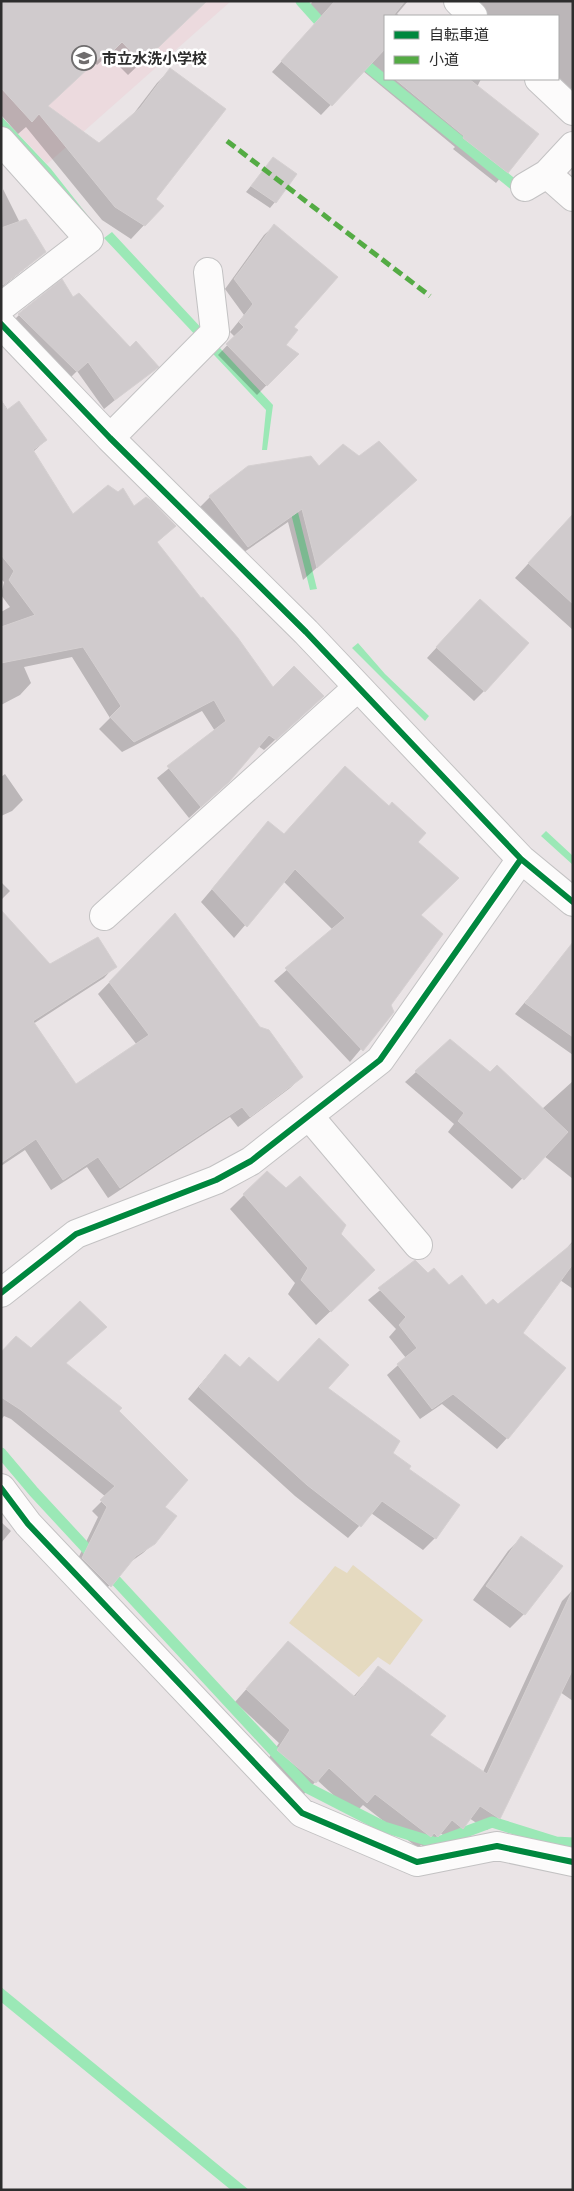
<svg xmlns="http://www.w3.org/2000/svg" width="574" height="2191" font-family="'Open Sans','Noto Sans JP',sans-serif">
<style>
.education{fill:#ecdade}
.green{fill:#e5dac0}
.water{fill:#9be8b6}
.shadow{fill:#0003}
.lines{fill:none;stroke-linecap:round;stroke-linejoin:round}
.stream{stroke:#9be8b6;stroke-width:11}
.building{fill:#d0cbcd;stroke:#d5d0d1}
.minor-casing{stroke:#c3c2c3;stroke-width:30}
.minor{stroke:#fcfbfb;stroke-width:28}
.quiet{stroke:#54ab44;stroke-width:5;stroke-dasharray:10 5;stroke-linecap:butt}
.cycleway-casing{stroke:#fff;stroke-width:9}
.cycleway{stroke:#00873e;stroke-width:6}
.labels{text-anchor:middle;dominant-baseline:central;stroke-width:5;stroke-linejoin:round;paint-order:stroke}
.poi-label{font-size:15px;font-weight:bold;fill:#2d2d2d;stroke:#fff;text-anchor:start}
</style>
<rect width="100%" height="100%" fill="#eae4e6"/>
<!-- education -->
<path class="education" d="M 1,1 L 231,1 L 47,164 L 1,115 Z"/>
<!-- green -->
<path class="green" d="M 353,1565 L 423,1620 L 390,1665 L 378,1657 L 359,1677 L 289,1623 L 335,1566 L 347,1573 Z"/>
<!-- water -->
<path class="water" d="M 1,116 L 51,169 L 92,221 L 87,224 L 1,127 Z
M 112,232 L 273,405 L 267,450 L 262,450 L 266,410 L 104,238 Z
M 287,468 L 317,589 L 310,590 L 280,469 Z
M 358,643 L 385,674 L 429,716 L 425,721 L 352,648 Z
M 546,831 L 573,856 L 573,865 L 541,836 Z
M 1,1987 L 249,2190 L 231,2190 L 1,2002 Z"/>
<!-- shadow -->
<path class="shadow" d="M 1,1 L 206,1 L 128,75 L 108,55 L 97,65 L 94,62 L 47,106 L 99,144 L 131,117 L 157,83 L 170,70 L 155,200 L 162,206 L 131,239 L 102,220 L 26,127 L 18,134 L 1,115 Z
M 313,1 L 408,1 L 397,14 L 400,16 L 385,16 L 385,79 L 481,79 L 477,87 L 537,134 L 496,183 L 453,149 L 455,147 L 363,71 L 321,115 L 272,72 L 320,19 L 307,9 Z
M 466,1 L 573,1 L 573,87 L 567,94 L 558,79 L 558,16 L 481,16 Z
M 273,159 L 275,202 L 270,208 L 246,192 Z
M 3,189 L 20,223 L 45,252 L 1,288 Z
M 274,226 L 293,327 L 284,345 L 297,354 L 257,395 L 218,355 L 235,337 L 230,332 L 244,315 L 225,289 L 264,235 Z
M 73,299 L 130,349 L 157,366 L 104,409 L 77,371 L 66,382 L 9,325 L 19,315 Z
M 1,400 L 8,410 L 46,440 L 33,452 L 73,515 L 133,508 L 175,526 L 156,543 L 272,689 L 323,696 L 264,750 L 258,746 L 216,793 L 189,818 L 157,778 L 215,731 L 202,711 L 122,752 L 99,729 L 110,718 L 72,657 L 24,667 L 31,683 L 20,695 L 1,705 L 1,612 L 10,607 L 1,595 L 4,582 L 1,579 Z
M 360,458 L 415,480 L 303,580 L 288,522 L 234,559 L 197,510 L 210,497 Z
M 573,515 L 573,630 L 515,578 Z
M 470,611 L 484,691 L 474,701 L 427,658 Z
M 5,774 L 23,800 L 12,811 L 1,816 L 1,777 Z
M 268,823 L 283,835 L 416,842 L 420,915 L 389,1005 L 392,1012 L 350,1062 L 274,981 L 333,930 L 283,881 L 234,938 L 201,902 Z
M 1,882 L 10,891 L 1,900 Z
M 1,912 L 50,966 L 115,966 L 104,978 L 33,1024 L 76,1085 L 137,1045 L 98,994 L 175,915 L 259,1028 L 301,1077 L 290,1088 L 238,1127 L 230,1117 L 108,1198 L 87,1167 L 51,1190 L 25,1150 L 1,1166 Z
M 558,963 L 573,975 L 573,1055 L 515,1014 Z
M 416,1072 L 490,1074 L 542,1109 L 573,1081 L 573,1179 L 544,1156 L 512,1189 L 448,1132 L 454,1124 L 405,1082 Z
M 267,1172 L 339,1235 L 359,1284 L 316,1325 L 288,1294 L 295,1283 L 230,1209 Z
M 573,1241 L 573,1289 L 560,1280 L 521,1333 L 565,1369 L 507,1438 L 497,1449 L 442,1404 L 420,1419 L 387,1375 L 406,1358 L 389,1337 L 396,1329 L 368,1300 L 415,1262 L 428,1275 L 449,1287 L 485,1306 L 498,1306 L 564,1251 Z
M 31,1350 L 65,1364 L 117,1411 L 163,1508 L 154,1543 L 143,1553 L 129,1563 L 100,1596 L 73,1569 L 98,1517 L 92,1511 L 106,1497 L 11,1419 L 4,1416 L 1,1420 L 1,1354 Z
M 225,1355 L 239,1368 L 278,1384 L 326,1389 L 407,1469 L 435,1538 L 423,1550 L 371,1513 L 348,1538 L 295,1496 L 188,1399 Z
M 1,1522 L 11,1531 L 1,1543 Z
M 521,1538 L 524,1614 L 510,1628 L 473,1600 L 508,1551 Z
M 573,1590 L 573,1701 L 560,1692 L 499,1818 L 487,1830 L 469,1818 L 450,1840 L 440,1833 L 426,1848 L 421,1845 L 418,1848 L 363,1805 L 354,1814 L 317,1780 L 304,1794 L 266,1762 L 279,1743 L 235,1702 L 288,1642 L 353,1697 L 378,1668 L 429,1735 L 483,1772 L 562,1601 Z"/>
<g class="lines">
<!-- stream -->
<path class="stream" d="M 301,1 L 327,30
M 357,58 L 513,184
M 1,1453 L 34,1492 L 308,1788 L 384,1827 L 436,1843 L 492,1822 L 556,1842 L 573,1843"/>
</g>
<!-- building -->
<path class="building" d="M 1,1 L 207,1 L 142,63 L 122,42 L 111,53 L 108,50 L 48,106 L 99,143 L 140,108 L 170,68 L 226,109 L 156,199 L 164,206 L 145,226 L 115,207 L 39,114 L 32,122 L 1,88 Z
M 335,1 L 405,1 L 393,16 L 385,16 L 385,49 L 332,106 L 281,61 Z
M 395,79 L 469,79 L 539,134 L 508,173 L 463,138 L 464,136 Z
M 273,157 L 297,174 L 276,203 L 251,186 Z
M 26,219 L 46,252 L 3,285 L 1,284 L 1,228 Z
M 274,224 L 338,277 L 294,327 L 298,330 L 286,345 L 299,354 L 267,386 L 226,344 L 244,327 L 239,322 L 253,304 L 234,279 Z
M 62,279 L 73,297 L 79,293 L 130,347 L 136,341 L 159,367 L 115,400 L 88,362 L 77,372 L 18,314 Z
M 1,400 L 7,410 L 19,401 L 47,440 L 33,450 L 73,514 L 108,485 L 118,492 L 123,488 L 134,506 L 146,497 L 152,501 L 176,526 L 157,542 L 201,598 L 203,597 L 238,638 L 273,687 L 294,666 L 324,696 L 276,740 L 269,735 L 229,782 L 201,807 L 167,766 L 226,721 L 214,700 L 134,742 L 110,717 L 121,706 L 83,647 L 1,663 L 1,627 L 35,615 L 9,580 L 14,571 L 1,555 Z
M 379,441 L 417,480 L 317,568 L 302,509 L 248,547 L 209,496 L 248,466 L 311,456 L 319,466 L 343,444 L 359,456 Z
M 573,514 L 573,604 L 528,563 Z
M 480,599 L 529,643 L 485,692 L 436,647 Z
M 345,766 L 389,806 L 392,802 L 426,833 L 418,842 L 459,878 L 421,915 L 443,934 L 391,1005 L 394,1012 L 363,1051 L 285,968 L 345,918 L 295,869 L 247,927 L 212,889 L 268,821 L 284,834 Z
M 1,910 L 50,964 L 98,937 L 117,967 L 33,1021 L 76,1084 L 149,1035 L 109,982 L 175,913 L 260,1027 L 269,1030 L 303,1077 L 250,1117 L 242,1107 L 120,1188 L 98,1157 L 63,1180 L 36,1139 L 1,1163 Z
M 573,942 L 573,1037 L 525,1003 Z
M 450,1039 L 490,1072 L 497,1065 L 568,1132 L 524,1180 L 458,1121 L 464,1113 L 415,1071 Z
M 267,1171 L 286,1188 L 300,1176 L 346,1225 L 341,1234 L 375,1270 L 331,1312 L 301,1280 L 308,1268 L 243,1194 Z
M 573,1243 L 573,1264 L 523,1333 L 566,1368 L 508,1439 L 453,1394 L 432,1409 L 397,1364 L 417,1348 L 399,1325 L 406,1317 L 378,1288 L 415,1260 L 428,1273 L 434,1268 L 449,1285 L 462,1275 L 486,1305 L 493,1299 L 498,1304 Z
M 80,1301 L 107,1327 L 66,1363 L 122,1408 L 119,1411 L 188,1480 L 165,1507 L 177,1516 L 155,1544 L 136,1556 L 111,1587 L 82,1558 L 107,1507 L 100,1500 L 115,1486 L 21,1410 L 1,1397 L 1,1352 L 16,1336 L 31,1348 Z
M 319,1338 L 349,1365 L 328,1388 L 400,1441 L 393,1453 L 411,1466 L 409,1469 L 460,1505 L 436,1539 L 382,1501 L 361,1527 L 307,1485 L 199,1387 L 225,1354 L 240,1367 L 249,1357 L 278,1382 Z
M 521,1536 L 563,1566 L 525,1615 L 486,1586 Z
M 573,1589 L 573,1669 L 500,1819 L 480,1806 L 463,1829 L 452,1820 L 438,1837 L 434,1833 L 431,1837 L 375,1794 L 367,1803 L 329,1768 L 316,1783 L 277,1750 L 290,1730 L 246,1689 L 288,1641 L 355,1697 L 378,1666 L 446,1716 L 430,1735 L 487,1774 Z"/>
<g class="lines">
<defs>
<path id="minor" d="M 458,1 L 473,16
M 539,79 L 573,111
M 1,141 L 89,239 L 1,307
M 547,174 L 573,197
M 525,187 L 547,174 L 573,146
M 1,324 L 110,438 L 306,632 L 521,859 L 573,902
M 110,438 L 215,332 L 208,272
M 104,916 L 357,688
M 309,1116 L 418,1245
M 1,1293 L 76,1234 L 216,1180 L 251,1161 L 380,1060 L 521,859
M 1,1488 L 28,1524 L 302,1813 L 417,1862 L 497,1846 L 573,1862"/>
</defs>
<!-- minor casing -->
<use href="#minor" class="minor-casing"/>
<!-- minor -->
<use href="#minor" class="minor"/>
<!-- quiet -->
<path class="quiet" d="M 227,141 L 430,296"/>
<defs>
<path id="cycleway" d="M 1,324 L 110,438 L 306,632 L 521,859 L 573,902
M 1,1293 L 76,1234 L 216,1180 L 251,1161 L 380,1060 L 521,859
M 1,1488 L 28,1524 L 302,1813 L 417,1862 L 497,1846 L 573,1862"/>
</defs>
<!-- cycleway casing -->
<use href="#cycleway" class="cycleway-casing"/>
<!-- cycleway -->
<use href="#cycleway" class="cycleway"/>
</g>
<!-- icons -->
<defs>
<symbol id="school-ring" viewBox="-11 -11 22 22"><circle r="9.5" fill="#fff" stroke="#6f6d6e" stroke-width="1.5"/><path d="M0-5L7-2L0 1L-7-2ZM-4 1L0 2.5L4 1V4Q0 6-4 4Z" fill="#6f6d6e"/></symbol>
</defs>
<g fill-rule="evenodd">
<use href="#school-ring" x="70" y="44" width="28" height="28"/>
</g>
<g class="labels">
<!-- poi labels -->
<g class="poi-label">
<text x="102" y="58">市立水洗小学校</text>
</g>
</g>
<!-- border -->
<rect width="574" height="2191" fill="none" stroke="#2d2d2d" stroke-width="5"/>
<!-- legend -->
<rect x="384" y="15" width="175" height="65" fill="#ffffff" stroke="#ababab"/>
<rect x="394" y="31" width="25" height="8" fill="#00873e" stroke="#ababab"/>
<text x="429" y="40" font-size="15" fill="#2d2d2d">自転車道</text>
<rect x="394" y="56" width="25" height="8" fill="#54ab44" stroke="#ababab"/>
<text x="429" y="65" font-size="15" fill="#2d2d2d">小道</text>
</svg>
